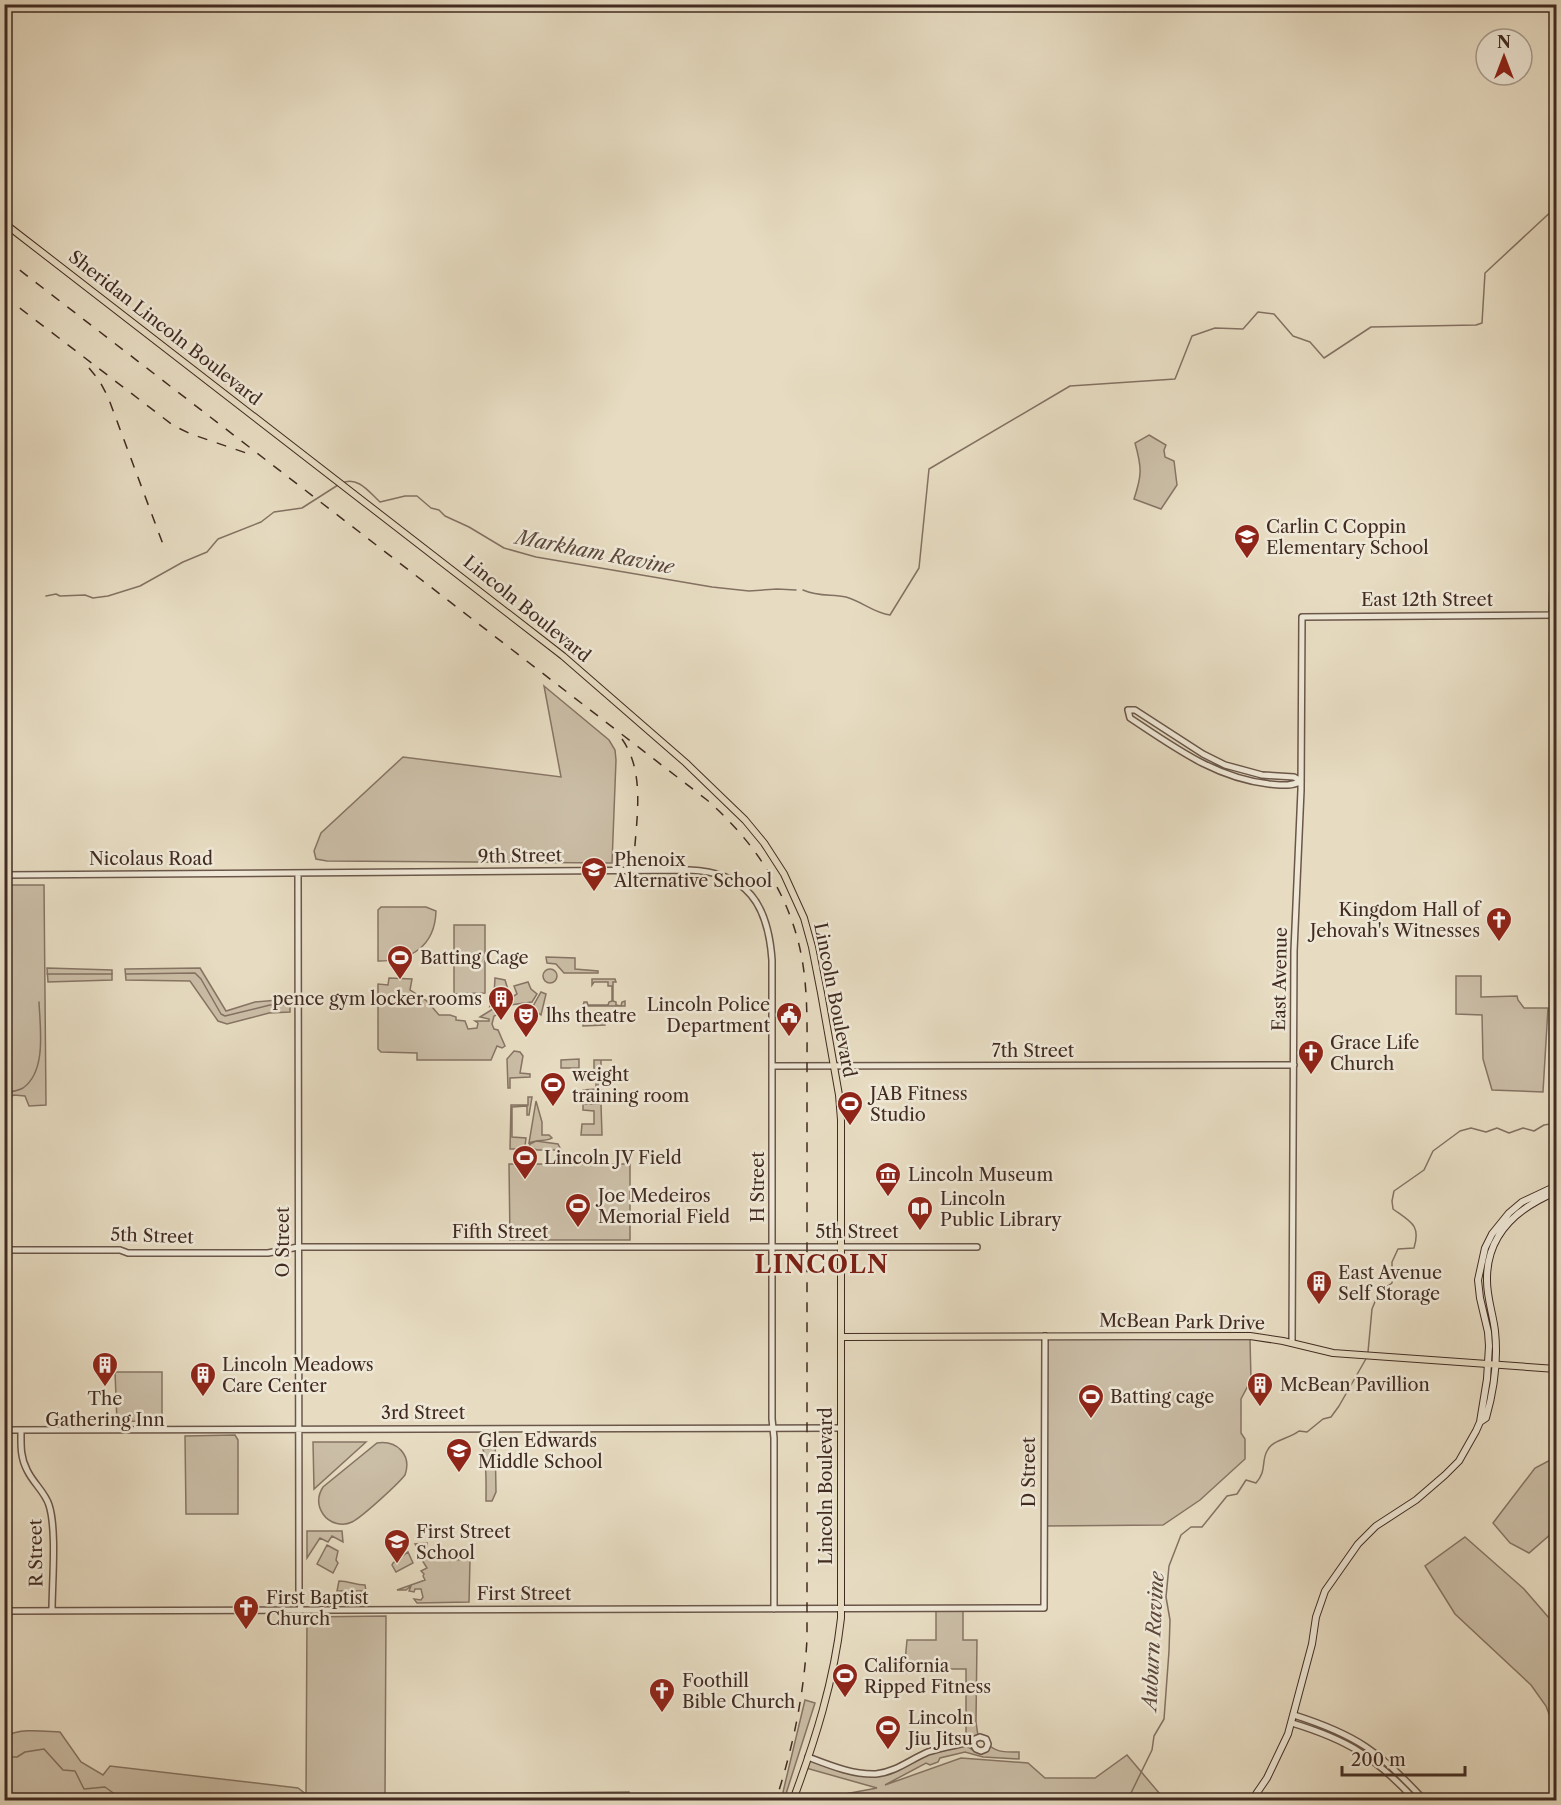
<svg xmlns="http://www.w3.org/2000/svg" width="1561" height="1805" font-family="'Libre Caslon Text',serif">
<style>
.green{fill:#cbbea7;stroke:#867464;stroke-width:1.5}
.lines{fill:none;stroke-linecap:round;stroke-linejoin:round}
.stream{stroke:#837162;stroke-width:1.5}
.tertiary-casing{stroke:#6a574a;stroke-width:8}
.secondary-casing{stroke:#412b22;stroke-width:8}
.primary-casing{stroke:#412b22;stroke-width:8}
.tertiary{stroke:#efe8d7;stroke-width:5}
.secondary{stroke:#efe8d7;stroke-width:6}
.primary{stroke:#e7dcc2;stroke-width:6}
.rail{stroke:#412b22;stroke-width:1.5;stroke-dasharray:10 10;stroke-linecap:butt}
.labels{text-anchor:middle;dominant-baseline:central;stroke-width:5;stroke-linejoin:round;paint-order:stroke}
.street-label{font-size:18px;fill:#412b22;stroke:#efe8d7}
.poi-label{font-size:18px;fill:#412b22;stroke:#efe8d7;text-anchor:start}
.water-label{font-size:20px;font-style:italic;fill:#5c483c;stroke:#efe8d7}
.district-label{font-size:24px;font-weight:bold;letter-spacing:1.5px;fill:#7a1f14;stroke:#efe8d7}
</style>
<rect width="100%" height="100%" fill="#e7dcc2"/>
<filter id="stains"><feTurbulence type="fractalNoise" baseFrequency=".00333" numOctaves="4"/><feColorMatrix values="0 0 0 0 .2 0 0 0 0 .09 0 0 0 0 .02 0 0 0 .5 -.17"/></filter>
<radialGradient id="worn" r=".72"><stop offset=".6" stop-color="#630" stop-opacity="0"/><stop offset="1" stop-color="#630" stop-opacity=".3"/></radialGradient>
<!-- green -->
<path class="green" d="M 1149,435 L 1166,445 L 1164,450 L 1165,457 L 1174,461 L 1177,485 L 1161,509 L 1134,499 C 1142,475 1142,468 1135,443 Z
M 544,686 L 609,740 L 615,750 L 616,760 L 612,863 L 327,861 L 316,859 L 314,851 L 321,833 L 403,757 L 561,777 Z
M 5,885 L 44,885 L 46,1105 L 29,1106 L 25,1096 L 14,1095 L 5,1099 Z
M 381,907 L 426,907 L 436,911 C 435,947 410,961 378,961 L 378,910 Z
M 454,925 L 485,925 L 485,993 L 454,994 Z
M 546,957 L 575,958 L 575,969 L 598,971 L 598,973 L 564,973 L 556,964 L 547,963 Z
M 47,968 L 112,970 L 112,980 L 48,982 Z
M 200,968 L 226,1011 L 255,1002 L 290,999 L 290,1012 L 269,1013 L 227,1024 L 218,1021 L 190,981 L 126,980 L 125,969 Z
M543 976a7 7 0 1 1 14 0a7 7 0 1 1-14 0Z
M 1456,976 L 1481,976 L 1481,997 L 1517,996 L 1518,1000 L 1524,1008 L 1548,1008 L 1543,1092 L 1492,1090 L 1483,1059 L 1482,1015 L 1456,1014 Z
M 389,978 L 412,979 L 410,990 L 427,1001 L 439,1015 L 450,1015 L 456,1017 L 456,1020 L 465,1021 L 468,1029 L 477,1028 L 478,1023 L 475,1021 L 489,1021 L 489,1019 L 480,1017 L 517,994 L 514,986 L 528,982 L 531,989 L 537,994 L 532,1002 L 510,1005 L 502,1013 L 494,1016 L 492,1024 L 494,1029 L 498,1030 L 505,1046 L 502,1048 L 497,1046 L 491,1060 L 417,1060 L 417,1053 L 381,1052 L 378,1049 L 378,984 L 388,985 Z
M 495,978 L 505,980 L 509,993 L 490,1006 L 494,995 Z
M 592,979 L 615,979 L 616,982 L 613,982 L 613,1001 L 616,1002 L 616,1005 L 621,1006 L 622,1002 L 625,1001 L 625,1006 L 583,1006 L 584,1002 L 587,1002 L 588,1005 L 608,1005 L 609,1002 L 612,1001 L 612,986 L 608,986 L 608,982 L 594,982 L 592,985 Z
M 541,992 L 546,994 L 541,1015 L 532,1008 Z
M 583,1015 L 605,1016 L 605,1025 L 583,1026 Z
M 514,1051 L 520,1052 L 523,1056 L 520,1073 L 530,1074 L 530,1077 L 510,1078 L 510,1088 L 508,1088 L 507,1059 Z
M 579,1059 L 579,1068 L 561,1068 L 561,1060 Z
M 594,1060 L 612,1060 L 601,1060 L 601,1072 L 597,1075 L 598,1076 L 598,1090 L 601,1090 L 599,1096 L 583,1096 L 583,1090 L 596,1089 L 596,1080 L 583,1080 L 583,1077 L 597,1078 L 594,1070 Z
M 528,1097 L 532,1097 L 529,1115 L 527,1115 L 527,1106 L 512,1107 L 512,1137 L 526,1138 L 525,1146 L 518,1149 L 510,1149 L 511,1105 L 528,1105 Z
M 536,1101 L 542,1122 L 542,1135 L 549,1135 L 552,1138 C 546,1142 537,1139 529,1143 Z
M 583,1104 L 601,1104 L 602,1135 L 581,1135 L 582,1124 L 594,1124 L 594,1111 L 583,1110 Z
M 536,1141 L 558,1144 L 561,1150 L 537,1150 L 529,1147 L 530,1144 Z
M 509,1164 L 630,1164 L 630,1240 L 510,1240 Z
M 1046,1338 L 1250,1339 L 1251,1380 L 1241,1399 L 1241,1433 L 1245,1439 L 1245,1459 L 1200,1500 L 1163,1525 L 1045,1526 Z
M 115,1372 L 162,1372 L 162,1417 L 160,1420 L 117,1422 Z
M 235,1435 L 238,1440 L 238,1514 L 186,1514 L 185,1436 Z
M 488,1435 L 495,1435 L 496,1492 L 492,1501 L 486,1501 C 486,1484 487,1464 483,1449 L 488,1449 L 490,1445 Z
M 313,1442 L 366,1442 L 314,1489 Z
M 377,1443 C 397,1440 412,1455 405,1475 C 397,1485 362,1517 352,1522 C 342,1527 329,1523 323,1514 C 317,1505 318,1495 323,1487 Z
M 1556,1457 L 1556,1533 L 1551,1534 L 1529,1553 L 1510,1543 L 1493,1523 L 1535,1468 Z
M 307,1531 L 342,1531 L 343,1542 L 332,1536 L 328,1542 L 320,1538 L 307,1558 Z
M 1465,1537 L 1524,1589 L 1556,1626 L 1556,1732 L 1546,1706 L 1531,1685 L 1455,1614 L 1425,1566 Z
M 427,1543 L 427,1551 L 426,1551 L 428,1559 L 470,1560 L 469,1602 L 417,1603 L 414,1599 L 421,1600 L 423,1597 L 421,1589 L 415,1589 L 414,1592 L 409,1591 L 411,1586 L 406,1590 L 397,1590 L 425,1580 L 423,1576 L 424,1574 L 421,1571 L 427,1568 L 422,1560 L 423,1558 L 415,1544 Z
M 327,1545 L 338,1551 L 336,1560 L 338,1563 L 333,1573 L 317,1564 Z
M 408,1552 L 413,1563 L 396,1572 L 392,1565 L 393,1563 Z
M 339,1581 C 350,1581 354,1585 365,1585 L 366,1591 L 337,1591 Z
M 936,1609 L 963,1609 L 963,1640 L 977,1640 L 976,1722 L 978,1736 L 966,1736 L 966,1669 L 915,1669 L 915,1673 L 904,1673 L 907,1640 L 936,1640 Z
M 386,1616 L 385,1794 L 629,1792 L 629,1800 L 5,1800 L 5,1736 C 22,1728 41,1731 60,1732 L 81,1762 L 103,1775 L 110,1766 L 298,1788 L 306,1794 L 307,1617 Z
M 805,1700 L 815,1703 L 784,1800 L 783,1792 Z
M 965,1745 L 976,1752 L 985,1752 L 990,1746 C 998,1753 1009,1752 1019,1752 L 1019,1759 L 983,1757 L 965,1752 L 940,1758 L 938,1762 L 930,1765 L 926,1763 L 885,1785 L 961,1758 L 1028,1763 L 1045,1778 L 1095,1778 L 1127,1755 L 1165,1800 L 838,1800 L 840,1795 L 877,1788 L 806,1768 L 809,1760 L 845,1771 L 891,1772 L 924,1755 Z"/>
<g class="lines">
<!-- stream -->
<path class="stream" d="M 342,483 C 358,476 369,492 380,502 L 405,496 L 417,496 L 431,508 L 439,510 L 445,516 L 469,527 L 504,548 L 536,557 L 712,587 L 749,591 L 777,589 L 796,590
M 803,590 C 819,597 831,594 846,597 C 861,601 874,613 890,615 L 919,568 L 929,469 L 1070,386 L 1175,379 L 1192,336 L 1215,328 L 1243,329 L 1258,312 L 1274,314 L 1293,336 L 1310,342 L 1324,358 L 1371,327 L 1476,325 L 1482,323 L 1485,273 L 1556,207
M 46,596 L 56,594 L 60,596 L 85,595 L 93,598 L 108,596 L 140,586 L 183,562 L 207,552 L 218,539 L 261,522 L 274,512 L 302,508 L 338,485
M 47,974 L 112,974
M 126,974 L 195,973 L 201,979 L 221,1014 L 225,1016 L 270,1005 L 291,1005
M 4,1093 C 10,1092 18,1091 23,1088 C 47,1071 40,1027 39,1002
M 1368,1352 L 1372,1309 L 1379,1292 L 1392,1283 L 1392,1262 L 1398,1249 L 1414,1248 C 1421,1225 1411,1222 1393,1209 L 1392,1201 L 1394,1191 L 1424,1170 L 1433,1151 L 1460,1131 L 1471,1128 L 1486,1132 L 1497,1128 L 1509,1133 L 1523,1128 L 1534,1131 L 1544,1125 L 1556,1123
M 4,1747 L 12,1757 L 17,1757 L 25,1752 L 44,1749 L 63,1770 L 75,1771 L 84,1789 L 105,1787 L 116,1795 L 148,1794 L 159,1800
M 1136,1800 L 1131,1793 L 1152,1750 L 1154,1736 L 1164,1719 L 1169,1651 L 1170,1620 L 1166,1597 L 1169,1566 L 1181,1535 L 1191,1527 L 1202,1527 L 1227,1496 L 1237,1494 L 1246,1480 L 1256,1483 C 1267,1471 1261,1462 1267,1451 C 1273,1439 1289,1439 1299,1431 L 1307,1432 L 1323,1419 L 1331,1417 L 1339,1406 L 1367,1357"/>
<defs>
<path id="tertiary" d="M 1552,615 L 1554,563 L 1553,411 L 1556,363
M 1128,710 L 1135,710 L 1203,754 L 1225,765 L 1262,775 L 1294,777 L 1301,781 C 1291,787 1281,785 1269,784 C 1215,778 1174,747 1130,718 Z
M 298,874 L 299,1593 L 301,1610
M 4,875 L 689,870 C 748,872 768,905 772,960 L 772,1419 L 774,1438 L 774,1609
M 773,1066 L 1294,1065
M 4,1250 L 120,1250 L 128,1253 L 268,1253 L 298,1247 L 977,1247
M 1292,1343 L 1294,951 L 1301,790 L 1302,617 L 1556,615
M 4,1430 L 841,1428
M 21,1430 C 21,1444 20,1457 27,1470 C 33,1483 45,1492 49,1505 C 57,1530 52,1583 52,1611
M 4,1611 L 1044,1608 L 1045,1336
M 1294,1715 C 1357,1735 1380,1752 1424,1800
M 1292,1723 C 1348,1740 1375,1757 1415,1800
M 808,1757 C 829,1765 853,1775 876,1774 C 896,1772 911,1759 928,1752 C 943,1747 959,1745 974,1741 L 973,1744 L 976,1749 L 981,1751 L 986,1749 L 988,1744 L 986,1739 L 980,1737 L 975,1739"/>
<path id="secondary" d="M 1480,1422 L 1486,1418 C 1494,1390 1498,1360 1495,1331 C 1493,1314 1487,1298 1487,1281 C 1486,1235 1517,1208 1556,1192
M 1252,1800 L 1267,1778 L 1288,1734 L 1312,1644 L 1316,1617 L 1325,1591 L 1358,1544 L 1376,1526 L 1416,1500 L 1445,1475 L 1459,1461 L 1476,1431 L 1480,1422 L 1487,1379 L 1489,1346 L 1488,1332 L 1480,1298 L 1478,1280 L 1485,1248 L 1492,1234 L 1509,1213 L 1522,1202 L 1556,1186"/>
<path id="primary" d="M 4,223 L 563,656 L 686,763 L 745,820 L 764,843 L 784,874 L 804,918 L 812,947 L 821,993 L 839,1095 L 841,1120 L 841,1618 C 834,1681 815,1741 793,1800
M 841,1337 L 1250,1336 L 1283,1341 L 1333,1353 L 1556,1369"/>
</defs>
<!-- tertiary casing -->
<use href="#tertiary" class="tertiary-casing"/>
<!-- secondary casing -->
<use href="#secondary" class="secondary-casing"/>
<!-- primary casing -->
<use href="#primary" class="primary-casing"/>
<!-- tertiary -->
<use href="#tertiary" class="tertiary"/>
<!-- secondary -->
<use href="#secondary" class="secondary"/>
<!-- primary -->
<use href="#primary" class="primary"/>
<!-- rail -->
<path class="rail" d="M 4,258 L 707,800 C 756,843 793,899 803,965 C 808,998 807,1032 807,1066 L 807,1639 C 804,1695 793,1747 776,1800
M 4,296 L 174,426 L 191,434 L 252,455
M 89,368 L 99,380 L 108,397 L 164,547
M 622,739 C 646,773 636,820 634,859"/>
</g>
<!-- icons -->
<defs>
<symbol id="school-pin" viewBox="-11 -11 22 30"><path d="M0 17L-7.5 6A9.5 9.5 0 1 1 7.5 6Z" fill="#8f2418" stroke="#efe8d7"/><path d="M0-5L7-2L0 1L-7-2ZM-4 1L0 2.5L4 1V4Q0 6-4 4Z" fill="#fff"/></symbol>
<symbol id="church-pin" viewBox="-11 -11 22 30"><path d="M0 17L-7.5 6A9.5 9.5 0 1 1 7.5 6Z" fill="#8f2418" stroke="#efe8d7"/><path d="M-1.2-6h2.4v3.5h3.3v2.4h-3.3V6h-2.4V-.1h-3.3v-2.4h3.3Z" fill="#fff"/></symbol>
<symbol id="stadium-pin" viewBox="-11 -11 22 30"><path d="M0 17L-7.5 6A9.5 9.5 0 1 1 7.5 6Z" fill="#8f2418" stroke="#efe8d7"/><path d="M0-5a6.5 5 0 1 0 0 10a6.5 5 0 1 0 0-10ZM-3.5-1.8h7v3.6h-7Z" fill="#fff"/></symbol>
<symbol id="building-pin" viewBox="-11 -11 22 30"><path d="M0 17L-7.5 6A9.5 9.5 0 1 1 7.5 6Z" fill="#8f2418" stroke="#efe8d7"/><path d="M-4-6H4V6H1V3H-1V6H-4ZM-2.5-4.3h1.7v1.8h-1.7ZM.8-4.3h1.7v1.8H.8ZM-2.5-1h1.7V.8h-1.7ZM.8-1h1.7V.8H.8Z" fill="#fff"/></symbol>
<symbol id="civic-pin" viewBox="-11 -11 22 30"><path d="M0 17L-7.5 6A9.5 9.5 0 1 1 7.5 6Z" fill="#8f2418" stroke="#efe8d7"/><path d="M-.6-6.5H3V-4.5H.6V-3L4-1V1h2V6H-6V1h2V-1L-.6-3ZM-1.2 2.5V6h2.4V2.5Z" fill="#fff"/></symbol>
<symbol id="theatre-pin" viewBox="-11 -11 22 30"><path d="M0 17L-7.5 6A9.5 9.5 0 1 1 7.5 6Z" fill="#8f2418" stroke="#efe8d7"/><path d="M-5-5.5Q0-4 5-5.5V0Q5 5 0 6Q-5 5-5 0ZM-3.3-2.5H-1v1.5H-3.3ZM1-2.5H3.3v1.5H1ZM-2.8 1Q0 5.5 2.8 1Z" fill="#fff"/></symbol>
<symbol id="museum-pin" viewBox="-11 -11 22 30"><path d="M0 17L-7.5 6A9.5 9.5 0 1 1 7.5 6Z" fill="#8f2418" stroke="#efe8d7"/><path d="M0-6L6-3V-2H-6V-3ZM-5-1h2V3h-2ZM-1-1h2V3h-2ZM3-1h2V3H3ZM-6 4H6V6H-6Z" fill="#fff"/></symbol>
<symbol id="library-pin" viewBox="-11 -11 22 30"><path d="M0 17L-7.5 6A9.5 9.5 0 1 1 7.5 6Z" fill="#8f2418" stroke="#efe8d7"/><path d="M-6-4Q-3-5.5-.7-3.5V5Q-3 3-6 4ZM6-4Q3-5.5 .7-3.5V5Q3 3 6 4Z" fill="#fff"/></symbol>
</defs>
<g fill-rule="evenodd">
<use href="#school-pin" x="1232" y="522" width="30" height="40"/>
<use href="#school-pin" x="579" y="855" width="30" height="40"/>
<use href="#church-pin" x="1484" y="905" width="30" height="40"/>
<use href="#stadium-pin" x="385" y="943" width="30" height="40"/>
<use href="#building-pin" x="486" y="984" width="30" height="40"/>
<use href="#civic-pin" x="774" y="1000" width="30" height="40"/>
<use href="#theatre-pin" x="511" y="1001" width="30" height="40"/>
<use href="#church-pin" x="1296" y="1038" width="30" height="40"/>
<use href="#stadium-pin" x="538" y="1070" width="30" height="40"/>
<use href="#stadium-pin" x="835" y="1089" width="30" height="40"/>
<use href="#stadium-pin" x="510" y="1143" width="30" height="40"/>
<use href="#museum-pin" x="873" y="1160" width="30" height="40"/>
<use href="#stadium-pin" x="563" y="1191" width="30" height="40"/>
<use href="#library-pin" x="905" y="1194" width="30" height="40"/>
<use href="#building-pin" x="1304" y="1268" width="30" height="40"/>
<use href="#building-pin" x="90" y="1350" width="30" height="40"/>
<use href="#building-pin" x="188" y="1360" width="30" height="40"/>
<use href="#building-pin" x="1245" y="1370" width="30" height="40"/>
<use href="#stadium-pin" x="1076" y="1382" width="30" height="40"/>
<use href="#school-pin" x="444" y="1436" width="30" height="40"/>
<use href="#school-pin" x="382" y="1527" width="30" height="40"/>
<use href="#church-pin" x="231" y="1593" width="30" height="40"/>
<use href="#stadium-pin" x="830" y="1661" width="30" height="40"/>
<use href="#church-pin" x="647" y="1676" width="30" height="40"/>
<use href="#stadium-pin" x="873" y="1713" width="30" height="40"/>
</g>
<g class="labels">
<!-- street labels -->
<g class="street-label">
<text transform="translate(165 328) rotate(38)">Sheridan Lincoln Boulevard</text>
<text x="1427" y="600">East 12th Street</text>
<text transform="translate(527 609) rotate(39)">Lincoln Boulevard</text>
<text transform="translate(520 856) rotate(-1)">9th Street</text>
<text x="151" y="859">Nicolaus Road</text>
<text transform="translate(1280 979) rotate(-89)">East Avenue</text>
<text transform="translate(835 1000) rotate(79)">Lincoln Boulevard</text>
<text x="1033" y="1051">7th Street</text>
<text transform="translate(758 1187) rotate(-90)">H Street</text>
<text x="500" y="1232">Fifth Street</text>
<text x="857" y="1232">5th Street</text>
<text transform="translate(152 1236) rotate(2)">5th Street</text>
<text transform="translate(283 1242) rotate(-90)">O Street</text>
<text transform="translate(1182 1322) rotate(1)">McBean Park Drive</text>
<text x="423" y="1413">3rd Street</text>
<text transform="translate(1029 1472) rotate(-90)">D Street</text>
<text transform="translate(826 1486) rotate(-90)">Lincoln Boulevard</text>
<text transform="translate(36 1553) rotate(-91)">R Street</text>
<text x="524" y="1594">First Street</text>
</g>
<!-- poi labels -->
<g class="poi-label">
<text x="1266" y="527">Carlin C Coppin<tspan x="1266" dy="21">Elementary School</tspan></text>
<text x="614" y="860">Phenoix<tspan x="614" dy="21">Alternative School</tspan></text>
<text x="1480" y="910" text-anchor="end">Kingdom Hall of<tspan x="1480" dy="21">Jehovah's Witnesses</tspan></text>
<text x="420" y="958">Batting Cage</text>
<text x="482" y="999" text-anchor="end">pence gym locker rooms</text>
<text x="770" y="1005" text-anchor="end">Lincoln Police<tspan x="770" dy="21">Department</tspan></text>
<text x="546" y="1016">lhs theatre</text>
<text x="1330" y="1043">Grace Life<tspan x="1330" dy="21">Church</tspan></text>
<text x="572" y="1075">weight<tspan x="572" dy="21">training room</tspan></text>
<text x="870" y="1094">JAB Fitness<tspan x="870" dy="21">Studio</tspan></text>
<text x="544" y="1158">Lincoln JV Field</text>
<text x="908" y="1175">Lincoln Museum</text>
<text x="598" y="1196">Joe Medeiros<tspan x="598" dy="21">Memorial Field</tspan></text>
<text x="940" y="1199">Lincoln<tspan x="940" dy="21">Public Library</tspan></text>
<text x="1338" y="1273">East Avenue<tspan x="1338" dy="21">Self Storage</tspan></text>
<text x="222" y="1365">Lincoln Meadows<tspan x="222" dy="21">Care Center</tspan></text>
<text x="1280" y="1385">McBean Pavillion</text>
<text x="1110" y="1397">Batting cage</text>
<text x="105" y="1399" text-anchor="middle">The<tspan x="105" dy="21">Gathering Inn</tspan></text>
<text x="478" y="1441">Glen Edwards<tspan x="478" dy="21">Middle School</tspan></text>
<text x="416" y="1532">First Street<tspan x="416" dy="21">School</tspan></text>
<text x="266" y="1598">First Baptist<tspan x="266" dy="21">Church</tspan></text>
<text x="864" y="1666">California<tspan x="864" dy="21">Ripped Fitness</tspan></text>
<text x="682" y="1681">Foothill<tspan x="682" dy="21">Bible Church</tspan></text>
<text x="908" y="1718">Lincoln<tspan x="908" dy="21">Jiu Jitsu</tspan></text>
</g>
<!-- water labels -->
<g class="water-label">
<text transform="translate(595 552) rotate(11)">Markham Ravine</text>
<text transform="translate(1153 1641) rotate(-87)">Auburn Ravine</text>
</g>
<!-- district labels -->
<g class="district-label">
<text x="822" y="1264">LINCOLN</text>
</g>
</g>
<!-- margin -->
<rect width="1561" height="1805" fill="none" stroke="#e7dcc2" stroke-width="24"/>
<rect x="6" y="6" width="1549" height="1793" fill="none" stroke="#412b22" stroke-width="3"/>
<rect x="12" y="12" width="1537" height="1781" fill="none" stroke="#412b22" stroke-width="1.5"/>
<!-- north arrow -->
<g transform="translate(1504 57)"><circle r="28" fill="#efe8d7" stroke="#a99c8f" stroke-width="1.5"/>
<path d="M0-4.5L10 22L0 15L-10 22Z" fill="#8f2418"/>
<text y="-9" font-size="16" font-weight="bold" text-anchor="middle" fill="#412b22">N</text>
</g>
<!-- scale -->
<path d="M1342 1766v9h123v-9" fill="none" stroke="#412b22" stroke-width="3"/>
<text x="1351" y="1766" font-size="18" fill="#412b22" stroke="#efe8d7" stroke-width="4.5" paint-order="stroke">200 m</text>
<rect width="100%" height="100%" filter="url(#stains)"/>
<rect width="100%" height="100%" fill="url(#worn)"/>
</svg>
